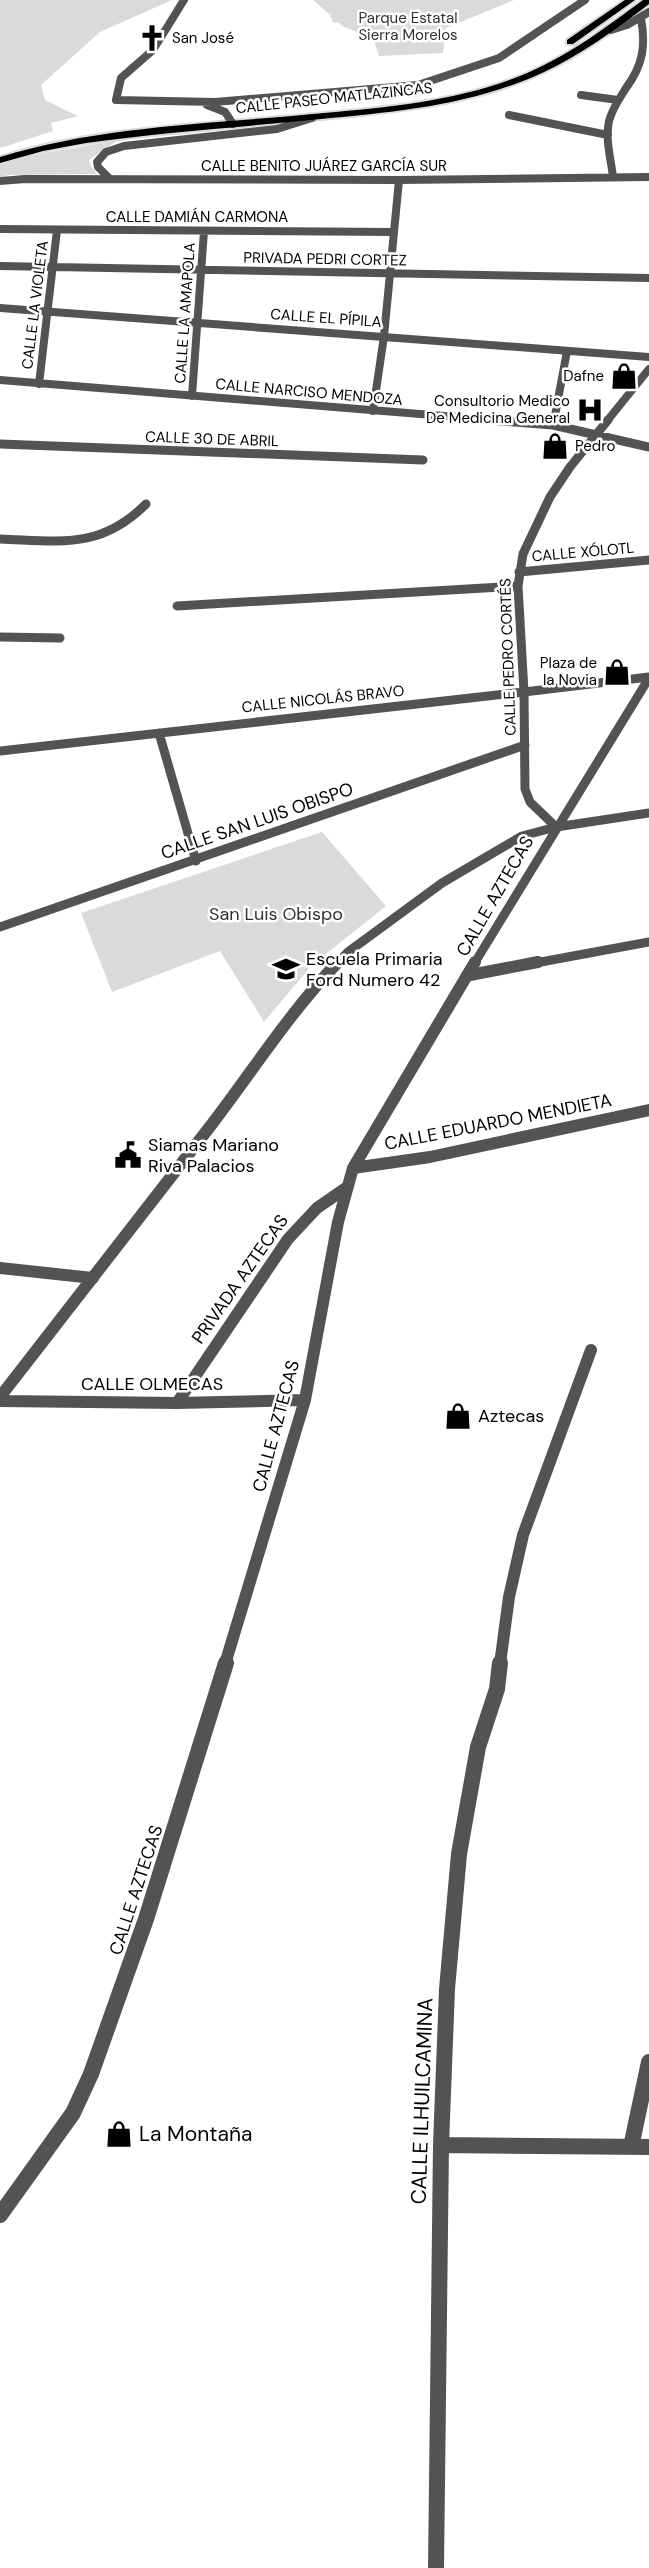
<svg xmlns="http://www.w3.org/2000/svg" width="649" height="2568" font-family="'DM Sans',sans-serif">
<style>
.green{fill:#dadada}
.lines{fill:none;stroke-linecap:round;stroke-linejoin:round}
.trunk-casing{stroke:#dbdbdb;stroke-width:4}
.minor-far3{stroke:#535353;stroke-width:8}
.minor-far2{stroke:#535353;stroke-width:9}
.minor-far1{stroke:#535353;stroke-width:12}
.minor{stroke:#535353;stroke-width:16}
.tertiary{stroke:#535353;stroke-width:9}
.trunk{fill:#000;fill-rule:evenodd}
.labels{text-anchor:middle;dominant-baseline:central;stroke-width:5;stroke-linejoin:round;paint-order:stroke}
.far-park-label{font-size:15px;fill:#313131;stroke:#fff}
.far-poi-label{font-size:15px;fill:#000;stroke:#fff;text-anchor:end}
.far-street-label{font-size:15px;fill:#000;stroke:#fff}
.street-label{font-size:18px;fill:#000;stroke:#fff}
.park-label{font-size:18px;fill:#313131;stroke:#fff}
.poi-label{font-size:18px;fill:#000;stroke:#fff;text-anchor:start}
.near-street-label{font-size:21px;fill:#000;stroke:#fff}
.near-poi-label{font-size:21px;fill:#000;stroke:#fff;text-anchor:start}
</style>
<rect width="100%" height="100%" fill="#fff"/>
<!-- green -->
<path class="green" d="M 0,0 L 172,0 L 100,32 L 41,85 L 45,100 L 78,116 L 51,123 L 53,131 L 0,148 Z
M 313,0 L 514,0 L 446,28 L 443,53 L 379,56 L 373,38 L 344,27 L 339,23 L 333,22 L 330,15 Z
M 118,140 L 89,160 L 91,166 L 97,174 L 9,175 L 0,177 L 0,165 L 34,155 Z
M 322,832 L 386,906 L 312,965 L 264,1022 L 220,951 L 112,992 L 81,913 Z"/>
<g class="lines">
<defs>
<path id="trunk" d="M 625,0 L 635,0 L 573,44 L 567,44 L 567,40 Z
M 643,0 L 649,0 L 649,4 C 615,30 581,55 542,73 C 472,105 397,112 321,119 C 243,127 164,132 86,143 L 43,151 L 0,163 L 0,157 C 104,125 216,124 324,113 C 391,107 457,101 520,76 C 565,58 604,29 643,0 Z"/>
</defs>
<!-- trunk casing -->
<use href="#trunk" class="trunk-casing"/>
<!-- minor-far3 -->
<path class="minor-far3" d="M 184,0 L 153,50 L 121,78 L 116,100 L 215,102 L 418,85 L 499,58 L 585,0
M 611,30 L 627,25 L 649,12
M 581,95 L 618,100
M 207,105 L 225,112 L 233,124
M 509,115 L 608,135
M 613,177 C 611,159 605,140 609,121 C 612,109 619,99 626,88 C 643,65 646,46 641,18
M 110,179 L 98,167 L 97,162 L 106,152 L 124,146 L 277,129 L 312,118
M 0,181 L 25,179 L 399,180 L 649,177
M 0,229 L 393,232
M 0,266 L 649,278
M 0,308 L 649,357
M 0,380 L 506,421
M 39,384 L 57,230
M 192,396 L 204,231
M 373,411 L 384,336 L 399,180
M 554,421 L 567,351
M 607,421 L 649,369"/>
<!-- minor-far2 -->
<path class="minor-far2" d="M 488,420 L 553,425 L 649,447
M 553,425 L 554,420
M 0,444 L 423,460
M 0,539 C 60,541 100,550 146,504
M 519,572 L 649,560
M 177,606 L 518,586
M 0,637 L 60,638
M 159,733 L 196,861
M 0,751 L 524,692
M 556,827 L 530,802 L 525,789 L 524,692 L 518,586 L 523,554 L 550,497 L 570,467 L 608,420
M 0,927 L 525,745
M 336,964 L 348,952 L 442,883 L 522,836 L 556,827 L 649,813
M 474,964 L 649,678
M 530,964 L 649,942"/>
<!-- minor-far1 -->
<path class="minor-far1" d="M 470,975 L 538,962
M 353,1168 L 430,1157 L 649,1110
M 0,1268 L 93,1278
M 0,1397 C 71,1306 142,1215 212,1124 C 254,1069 290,1012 338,962
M 0,1401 L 177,1403 L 305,1400
M 177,1403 L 288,1239 L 317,1208 L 346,1188
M 225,1664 L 305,1400 L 338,1222 L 353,1168 L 475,962
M 500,1664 L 509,1597 L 523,1535 L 591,1350"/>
<!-- minor -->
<path class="minor" d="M 441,2145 L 649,2147
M 631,2147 L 649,2062
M 0,2215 L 73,2113 L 91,2074 L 146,1919 L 226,1663
M 436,2568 L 441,2145 L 447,1989 L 459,1854 L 478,1747 L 497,1689 L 500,1663"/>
<!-- tertiary -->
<path class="tertiary" d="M 524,692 L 649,677"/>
<!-- trunk -->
<use href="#trunk" class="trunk"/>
</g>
<!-- icons -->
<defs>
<symbol id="church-bare" viewBox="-9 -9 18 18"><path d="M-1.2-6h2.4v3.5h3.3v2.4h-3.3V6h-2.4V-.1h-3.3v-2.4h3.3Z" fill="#000" stroke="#fff" stroke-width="2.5" paint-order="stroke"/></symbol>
<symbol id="shop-bare" viewBox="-9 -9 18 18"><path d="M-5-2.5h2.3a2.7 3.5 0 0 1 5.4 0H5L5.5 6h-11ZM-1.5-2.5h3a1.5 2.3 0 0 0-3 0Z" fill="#000" stroke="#fff" stroke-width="2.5" paint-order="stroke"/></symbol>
<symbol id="hospital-bare" viewBox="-9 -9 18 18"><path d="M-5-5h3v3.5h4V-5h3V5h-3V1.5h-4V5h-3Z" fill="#000" stroke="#fff" stroke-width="2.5" paint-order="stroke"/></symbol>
<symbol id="school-bare" viewBox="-9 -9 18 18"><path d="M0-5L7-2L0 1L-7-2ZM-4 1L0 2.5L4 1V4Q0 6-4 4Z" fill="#000" stroke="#fff" stroke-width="2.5" paint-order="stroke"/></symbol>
<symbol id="civic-bare" viewBox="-9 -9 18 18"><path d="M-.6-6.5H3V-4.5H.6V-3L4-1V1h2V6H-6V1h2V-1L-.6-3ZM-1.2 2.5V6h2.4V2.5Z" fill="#000" stroke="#fff" stroke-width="2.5" paint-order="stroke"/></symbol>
</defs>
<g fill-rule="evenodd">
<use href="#church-bare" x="133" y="19" width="38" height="38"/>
<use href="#shop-bare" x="605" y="357" width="38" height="38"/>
<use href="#hospital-bare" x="571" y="391" width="38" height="38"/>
<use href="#shop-bare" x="536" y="427" width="38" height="38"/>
<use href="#shop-bare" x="598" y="653" width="38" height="38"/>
<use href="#school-bare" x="267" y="950" width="38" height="38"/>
<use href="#civic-bare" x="109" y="1136" width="38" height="38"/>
<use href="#shop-bare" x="439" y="1397" width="38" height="38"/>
<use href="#shop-bare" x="100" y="2115" width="38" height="38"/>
</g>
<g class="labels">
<!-- far-park labels -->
<g class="far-park-label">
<text x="408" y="18">Parque Estatal<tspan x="408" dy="17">Sierra Morelos</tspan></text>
</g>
<!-- far-poi labels -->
<g class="far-poi-label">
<text x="172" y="38" text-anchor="start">San José</text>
<text x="604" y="376">Dafne</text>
<text x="570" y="401">Consultorio Medico<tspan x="570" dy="17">De Medicina General</tspan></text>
<text x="575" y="446" text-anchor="start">Pedro</text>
<text x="597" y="663">Plaza de<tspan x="597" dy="17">la Novia</tspan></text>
</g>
<!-- far-street labels -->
<g class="far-street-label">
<text transform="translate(334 98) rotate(-6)">CALLE PASEO MATLAZINCAS</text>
<text x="324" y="166">CALLE BENITO JUÁREZ GARCÍA SUR</text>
<text x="197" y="217">CALLE DAMIÁN CARMONA</text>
<text transform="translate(325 259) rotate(1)">PRIVADA PEDRI CORTEZ</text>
<text transform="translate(35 305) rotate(-83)">CALLE LA VIOLETA</text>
<text transform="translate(185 313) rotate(-86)">CALLE LA AMAPOLA</text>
<text transform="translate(326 318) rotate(4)">CALLE EL PÍPILA</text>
<text transform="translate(309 392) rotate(5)">CALLE NARCISO MENDOZA</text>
<text transform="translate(212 439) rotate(2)">CALLE 30 DE ABRIL</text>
<text transform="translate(583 552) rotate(-5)">CALLE XÓLOTL</text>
<text transform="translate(508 657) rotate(-92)">CALLE PEDRO CORTÉS</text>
<text transform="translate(323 699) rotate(-6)">CALLE NICOLÁS BRAVO</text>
</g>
<!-- street labels -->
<g class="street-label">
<text transform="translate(257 821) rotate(-19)">CALLE SAN LUIS OBISPO</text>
<text transform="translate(495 896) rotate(-60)">CALLE AZTECAS</text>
<text transform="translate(498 1122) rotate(-11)">CALLE EDUARDO MENDIETA</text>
<text transform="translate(240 1279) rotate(-55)">PRIVADA AZTECAS</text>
<text x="152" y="1384">CALLE OLMECAS</text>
<text transform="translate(276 1426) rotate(-75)">CALLE AZTECAS</text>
<text transform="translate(136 1890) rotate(-72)">CALLE AZTECAS</text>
</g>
<!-- park labels -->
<g class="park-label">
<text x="276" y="914">San Luis Obispo</text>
</g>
<!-- poi labels -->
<g class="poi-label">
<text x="306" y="959">Escuela Primaria<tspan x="306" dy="21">Ford Numero 42</tspan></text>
<text x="148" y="1145">Siamas Mariano<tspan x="148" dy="21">Riva Palacios</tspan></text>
<text x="478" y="1416">Aztecas</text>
</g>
<!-- near-street labels -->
<g class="near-street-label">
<text transform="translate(422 2101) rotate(-88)">CALLE ILHUILCAMINA</text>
</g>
<!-- near-poi labels -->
<g class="near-poi-label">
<text x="139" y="2134">La Montaña</text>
</g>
</g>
</svg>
